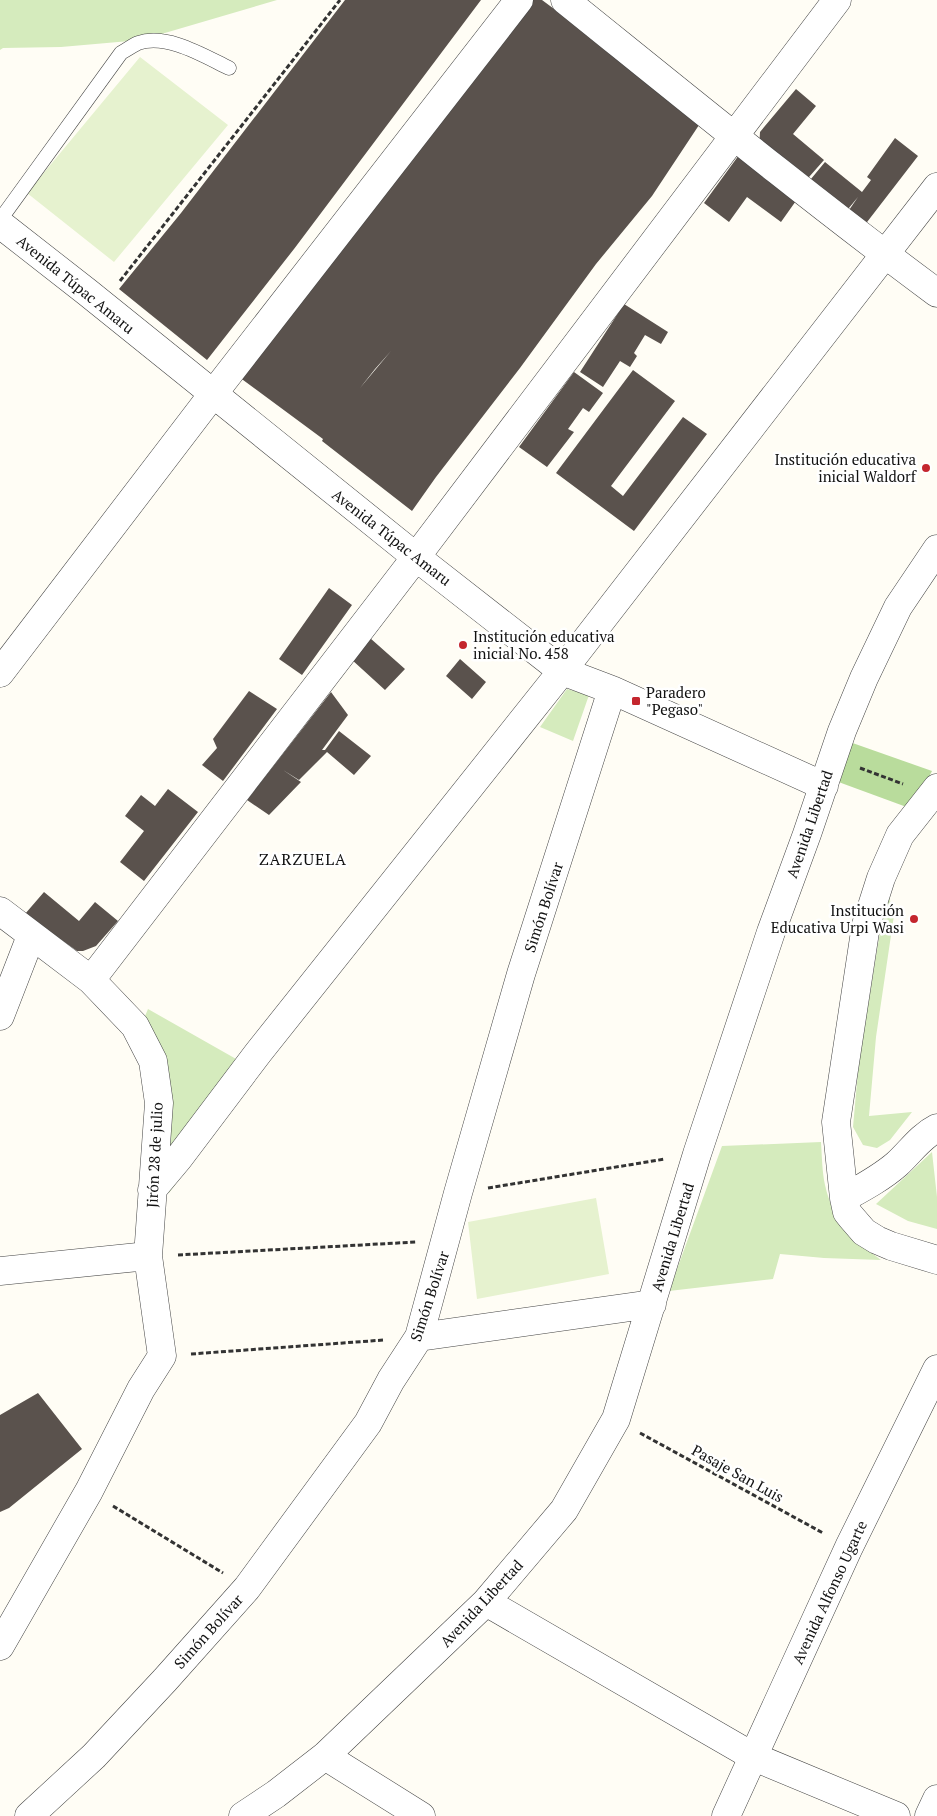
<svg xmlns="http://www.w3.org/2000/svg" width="937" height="1816" font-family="'PT Serif',serif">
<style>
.green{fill:#d5ebbd}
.forest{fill:#b9dc9c}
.pitch{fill:#e6f2cf}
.building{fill:#5a524d;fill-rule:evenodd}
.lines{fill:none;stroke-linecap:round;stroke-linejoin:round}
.lane-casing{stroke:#444;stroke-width:15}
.street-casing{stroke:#444;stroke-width:29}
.path{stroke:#333;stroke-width:3;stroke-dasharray:5 2.5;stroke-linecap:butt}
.lane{stroke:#fff;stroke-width:14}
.street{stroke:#fff;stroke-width:28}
.poi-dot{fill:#c4262e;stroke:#fff;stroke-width:2}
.labels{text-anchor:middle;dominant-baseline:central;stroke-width:5;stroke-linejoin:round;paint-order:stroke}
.street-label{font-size:15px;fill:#111;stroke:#fff}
.poi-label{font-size:15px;fill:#111;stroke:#fff;text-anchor:end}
.neighbourhood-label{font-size:16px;letter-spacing:1px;fill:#111;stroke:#fff}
</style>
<rect width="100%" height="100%" fill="#fffdf5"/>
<!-- green -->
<path class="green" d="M 0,0 L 277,0 L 141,40 L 61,47 L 3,48 L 0,50 Z
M 567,689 L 589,695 L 573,741 L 540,727 Z
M 887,889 L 894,915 L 876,1037 L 869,1116 L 912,1112 L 890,1140 L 877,1148 L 863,1145 L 853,1127 L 859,1060 Z
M 148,1009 L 259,1072 L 169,1193 L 157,1057 L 143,1021 Z
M 821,1142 C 822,1156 822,1171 825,1185 C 833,1221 853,1239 881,1260 L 824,1258 L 780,1254 L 773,1279 L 669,1291 L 722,1146 Z
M 932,1152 L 937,1197 L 937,1229 L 908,1221 L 876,1204 Z"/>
<!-- forest -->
<path class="forest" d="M 827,734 L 932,771 L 912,809 L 814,773 Z"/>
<!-- pitch -->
<path class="pitch" d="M 140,57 L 228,125 L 114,262 L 27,193 Z
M 596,1198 L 609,1274 L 477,1299 L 468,1222 Z"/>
<!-- building -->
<path class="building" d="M 345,0 L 481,0 L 294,249 L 207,360 L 119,289 L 181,213 Z
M 526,0 L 542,0 L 616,55 L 701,122 L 652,196 L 596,264 L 520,368 L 436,477 L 412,511 L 322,441 L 323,439 L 239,377 ZM 391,351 L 360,388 L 375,369 Z
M 796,89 L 816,106 L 793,134 L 824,160 L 802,185 L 759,149 L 760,132 Z
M 895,138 L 918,156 L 864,226 L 847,213 L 858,197 L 844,214 L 806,185 L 825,162 L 862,192 L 871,180 L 867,177 Z
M 739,155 L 798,198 L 781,222 L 747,197 L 729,222 L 704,203 Z
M 624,304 L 668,332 L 661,344 L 645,335 L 634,353 L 637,356 L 630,367 L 620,361 L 603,387 L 580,372 Z
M 633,370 L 675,401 L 611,486 L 623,496 L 683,417 L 707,434 L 634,531 L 556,473 Z
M 574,372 L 603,393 L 589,412 L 583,408 L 568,429 L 574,432 L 547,467 L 519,447 Z
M 329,588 L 352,605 L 302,675 L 279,659 Z
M 370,638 L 405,669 L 385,690 L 351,659 Z
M 460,659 L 486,682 L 472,699 L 446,676 Z
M 249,691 L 277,709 L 223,781 L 202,765 L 217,748 L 213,739 Z
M 331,692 L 348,715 L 322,750 L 325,750 L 339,731 L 371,756 L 354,775 L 327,752 L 299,780 L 283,770 L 301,782 L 269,815 L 247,800 Z
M 168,789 L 198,812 L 144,881 L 120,862 L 144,831 L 125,816 L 141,795 L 155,806 Z
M 44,892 L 79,921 L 95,902 L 118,921 L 96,946 L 83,951 L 77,951 L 25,914 Z
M 38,1393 L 82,1449 L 9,1508 L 0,1512 L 0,1415 Z"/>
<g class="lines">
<defs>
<path id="lane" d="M 0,220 L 121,53 C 126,50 132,46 138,43 C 167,33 204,56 229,68"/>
<path id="street" d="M 565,0 C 688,99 810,199 937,293
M 0,224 L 87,292 L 416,557 L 562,671 L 612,690 L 824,786
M 0,673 L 213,394 L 519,0
M 937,788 L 900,835 L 881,878 L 866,925 L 836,1122 L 844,1198 L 847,1212 L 851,1217 L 864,1232 L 877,1240 L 891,1246 L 937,1260
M 0,911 L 91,980 L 135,1026 L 153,1061 L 159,1103 L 148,1256 L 162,1356 L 141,1389 L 89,1491 L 0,1646
M 91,980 L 416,557 L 837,0
M 0,1016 L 31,936
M 152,1190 L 178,1159 L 258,1053 L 562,671 L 937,187
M 844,1198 C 862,1188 881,1178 897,1164 C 910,1152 921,1136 937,1128
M 0,1271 L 148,1256
M 419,1337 L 652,1304
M 486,1602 L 754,1757 L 896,1816
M 325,1756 L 421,1816
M 29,1816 L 94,1756 L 165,1680 L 247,1588 L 368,1423 L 391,1380 L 419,1337 L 458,1193 L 521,974 L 612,690
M 243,1816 L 276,1794 L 325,1756 L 486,1602 L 564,1510 L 616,1419 L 697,1154 L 771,932 L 807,834 L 842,731 L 864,678 L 898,607 L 937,549
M 726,1816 L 849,1547 L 937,1369
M 929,1816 L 937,1799"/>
</defs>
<!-- lane casing -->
<use href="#lane" class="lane-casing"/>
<!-- street casing -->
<use href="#street" class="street-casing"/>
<!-- path -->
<path class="path" d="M 120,281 L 340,0
M 860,768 L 903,784
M 488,1188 L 665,1159
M 178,1255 L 416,1242
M 191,1354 L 384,1340
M 640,1433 L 823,1533
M 113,1506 L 223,1573"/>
<!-- lane -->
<use href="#lane" class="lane"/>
<!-- street -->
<use href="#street" class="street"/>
</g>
<!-- markers -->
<g class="poi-dot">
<circle cx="926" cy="468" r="5"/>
<circle cx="463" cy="645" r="5"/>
<rect x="631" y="696" width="10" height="10" rx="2.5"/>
<circle cx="914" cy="919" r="5"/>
</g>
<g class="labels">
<!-- street labels -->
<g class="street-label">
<text transform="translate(76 284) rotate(39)">Avenida Túpac Amaru</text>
<text transform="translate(392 537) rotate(38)">Avenida Túpac Amaru</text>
<text transform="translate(809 824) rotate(-71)">Avenida Libertad</text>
<text transform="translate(543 907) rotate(-72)">Simón Bolívar</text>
<text transform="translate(154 1155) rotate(-87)">Jirón 28 de julio</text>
<text transform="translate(672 1237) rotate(-73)">Avenida Libertad</text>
<text transform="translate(429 1296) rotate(-72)">Simón Bolívar</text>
<text transform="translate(738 1473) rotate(29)">Pasaje San Luis</text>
<text transform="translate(829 1592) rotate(-65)">Avenida Alfonso Ugarte</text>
<text transform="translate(481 1603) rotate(-47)">Avenida Libertad</text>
<text transform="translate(208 1631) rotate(-48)">Simón Bolívar</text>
</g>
<!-- poi labels -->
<g class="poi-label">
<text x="916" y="459">Institución educativa<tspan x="916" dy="17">inicial Waldorf</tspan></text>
<text x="473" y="636" text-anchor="start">Institución educativa<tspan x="473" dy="17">inicial No. 458</tspan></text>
<text x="646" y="692" text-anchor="start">Paradero<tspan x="646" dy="17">"Pegaso"</tspan></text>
<text x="904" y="910">Institución<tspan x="904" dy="17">Educativa Urpi Wasi</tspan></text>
</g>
<!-- neighbourhood labels -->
<g class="neighbourhood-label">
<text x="303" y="859">ZARZUELA</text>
</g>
</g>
</svg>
